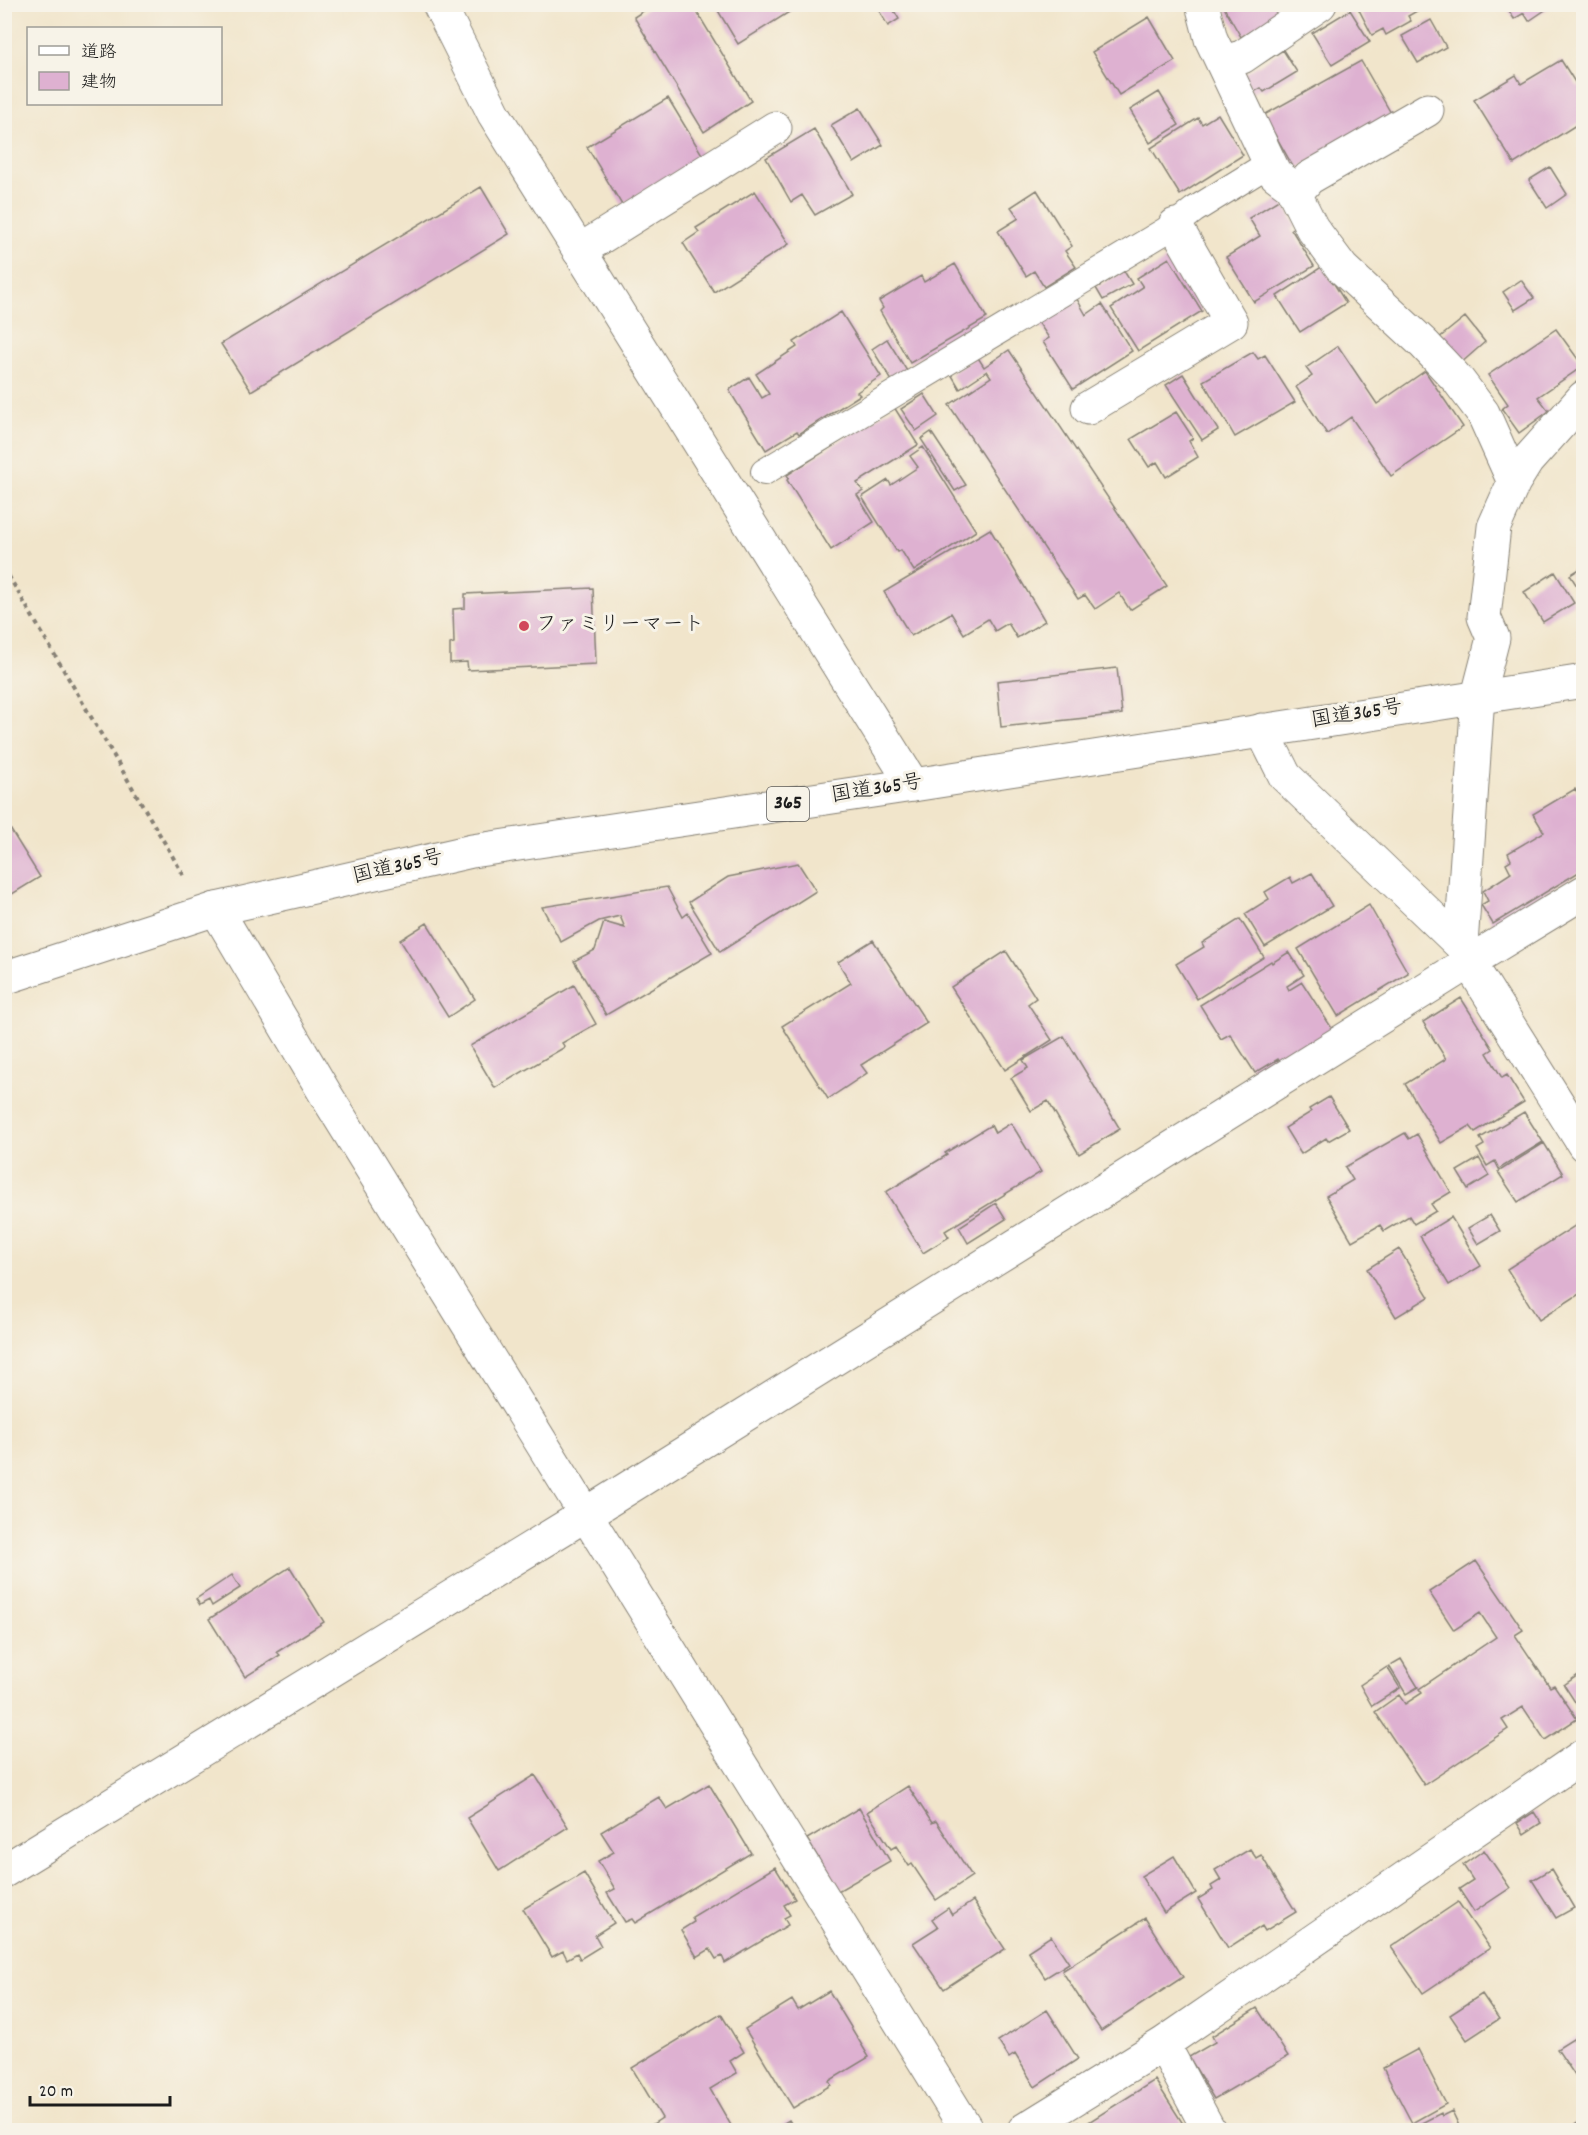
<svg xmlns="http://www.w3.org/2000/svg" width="1588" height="2135" font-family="Dekko,'Klee One',sans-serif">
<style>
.building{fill:#deb1d1}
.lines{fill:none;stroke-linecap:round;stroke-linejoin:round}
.lane-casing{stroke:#868074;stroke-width:28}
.street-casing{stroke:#868074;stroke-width:35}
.secondary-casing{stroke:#868074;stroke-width:35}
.highway-casing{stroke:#868074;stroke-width:35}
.path{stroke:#868074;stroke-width:4;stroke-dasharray:4.5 4.5;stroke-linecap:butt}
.lane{stroke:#fff;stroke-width:26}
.street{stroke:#fff;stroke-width:33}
.secondary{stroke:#fff;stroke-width:33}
.highway{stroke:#fff;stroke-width:33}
.poi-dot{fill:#d1495b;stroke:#f7f3e8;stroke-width:2}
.labels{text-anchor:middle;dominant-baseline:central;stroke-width:6;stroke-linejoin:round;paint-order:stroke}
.shield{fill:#f7f3e8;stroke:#5e5c59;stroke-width:1.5}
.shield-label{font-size:20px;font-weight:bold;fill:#1c1c1c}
.poi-label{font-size:21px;fill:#1c1c1c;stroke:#f7f3e8;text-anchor:start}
.street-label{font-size:21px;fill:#1c1c1c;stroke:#f7f3e8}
</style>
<rect width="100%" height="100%" fill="#f7f3e8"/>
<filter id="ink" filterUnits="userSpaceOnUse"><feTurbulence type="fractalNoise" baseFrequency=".0167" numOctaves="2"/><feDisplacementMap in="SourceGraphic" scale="12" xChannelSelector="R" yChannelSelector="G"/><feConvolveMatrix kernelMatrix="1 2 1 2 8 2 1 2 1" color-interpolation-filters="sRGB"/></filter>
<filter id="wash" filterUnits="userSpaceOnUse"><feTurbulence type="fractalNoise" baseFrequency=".008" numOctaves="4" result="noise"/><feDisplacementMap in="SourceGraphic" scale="24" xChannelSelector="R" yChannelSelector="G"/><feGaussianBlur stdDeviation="1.35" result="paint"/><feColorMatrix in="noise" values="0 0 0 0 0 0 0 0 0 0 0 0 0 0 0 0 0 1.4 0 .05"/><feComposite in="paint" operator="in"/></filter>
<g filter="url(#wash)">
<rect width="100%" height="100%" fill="#f1e5cb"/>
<g id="blocks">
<!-- building -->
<path class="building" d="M 654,4 L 692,4 L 751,101 L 704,132 L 634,17 Z
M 714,4 L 802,4 L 738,44 Z
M 875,4 L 890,4 L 899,19 L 888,26 Z
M 1222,4 L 1284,4 L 1287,9 L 1241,37 Z
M 1356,4 L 1429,4 L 1408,16 L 1411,21 L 1386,35 L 1383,29 L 1372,35 Z
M 1505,4 L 1554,4 L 1529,21 L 1524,13 L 1514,19 Z
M 1350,10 L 1370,42 L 1332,65 L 1312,33 Z
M 1149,17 L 1175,61 L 1119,95 L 1092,52 Z
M 1431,20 L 1446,47 L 1418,63 L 1402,36 Z
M 1283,50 L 1297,72 L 1264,92 L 1261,88 L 1252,93 L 1243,75 Z
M 1561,60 L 1578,87 L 1584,83 L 1584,120 L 1514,164 L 1474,100 L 1516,75 L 1521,84 Z
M 1361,61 L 1392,115 L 1295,170 L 1264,115 Z
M 1159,92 L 1179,125 L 1150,143 L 1130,110 Z
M 668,98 L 703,156 L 622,205 L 587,147 Z
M 860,108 L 883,145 L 854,163 L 831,125 Z
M 1218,114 L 1243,155 L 1180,195 L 1151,148 L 1198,118 L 1202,124 Z
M 814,129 L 852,194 L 815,215 L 802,195 L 791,202 L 766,158 Z
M 1550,167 L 1567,194 L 1547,208 L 1529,180 Z
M 481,187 L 509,234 L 251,391 L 221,344 Z
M 1037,190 L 1072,246 L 1065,251 L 1076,267 L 1044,287 L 1034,271 L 1026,276 L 998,231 L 1019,218 L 1011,207 Z
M 755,191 L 789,244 L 714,292 L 683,243 L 699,232 L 696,228 Z
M 1280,199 L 1296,226 L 1291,229 L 1314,266 L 1254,302 L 1226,257 L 1260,236 L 1249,218 Z
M 1169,258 L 1202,311 L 1138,351 L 1111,308 L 1143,287 L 1137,278 Z
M 955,264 L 987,318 L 910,363 L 880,311 L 883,308 L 879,301 L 921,276 L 924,282 Z
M 1323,266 L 1346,303 L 1300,332 L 1277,296 Z
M 1124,271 L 1132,284 L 1103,300 L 1096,288 Z
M 1521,280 L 1534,298 L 1515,310 L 1503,292 Z
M 1077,299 L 1086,315 L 1102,304 L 1132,351 L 1073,389 L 1043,342 L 1049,338 L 1038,322 Z
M 841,312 L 881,376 L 857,392 L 860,395 L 799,434 L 797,431 L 766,450 L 729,390 L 749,377 L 762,398 L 769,394 L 756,374 L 797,347 L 794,342 Z
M 1465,317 L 1485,342 L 1460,364 L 1439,338 Z
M 1556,329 L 1583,366 L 1538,397 L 1549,411 L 1519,433 L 1502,409 L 1508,404 L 1488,375 Z
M 887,339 L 907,371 L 892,381 L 872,349 Z
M 1338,346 L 1377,404 L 1425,371 L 1463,427 L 1391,476 L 1351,417 L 1327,434 L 1296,387 L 1312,376 L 1306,368 Z
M 1009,350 L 1167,586 L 1130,610 L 1119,593 L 1095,609 L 1085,595 L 1078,599 L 949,405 L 991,377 L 987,371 L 960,389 L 951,374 L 977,356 L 984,367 Z
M 1253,352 L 1258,359 L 1265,355 L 1295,402 L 1235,437 L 1203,381 Z
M 1183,374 L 1218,430 L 1202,440 L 1166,385 Z
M 924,394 L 938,416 L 916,431 L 901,409 Z
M 894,407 L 918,445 L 857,483 L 863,491 L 857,495 L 874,522 L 831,550 L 787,480 L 789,478 L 787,475 Z
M 1176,412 L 1193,438 L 1189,441 L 1198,457 L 1166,477 L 1157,462 L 1149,467 L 1131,439 Z
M 931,432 L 966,485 L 955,491 L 921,439 Z
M 923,447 L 976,531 L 914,571 L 901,550 L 897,552 L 862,497 L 888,480 L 891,485 L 918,467 L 910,456 Z
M 990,529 L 1045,621 L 1017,638 L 1008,623 L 995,631 L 988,619 L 964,634 L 951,613 L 911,636 L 884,592 Z
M 1584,566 L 1584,597 L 1570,575 Z
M 1555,572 L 1574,603 L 1543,622 L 1524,592 Z
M 593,588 L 596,664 L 468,670 L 467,662 L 450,663 L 450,644 L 454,643 L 453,609 L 465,608 L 465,594 Z
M 1117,668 L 1122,714 L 1001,727 L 997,681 Z
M 1575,789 L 1584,802 L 1584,869 L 1493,924 L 1481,905 L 1488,901 L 1483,891 L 1511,873 L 1506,863 L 1511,860 L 1508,853 L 1544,832 L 1533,814 Z
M 4,819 L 40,877 L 4,899 Z
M 798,863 L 816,891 L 720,952 L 689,902 L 728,877 Z
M 1312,873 L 1332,906 L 1265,947 L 1245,914 L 1269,899 L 1265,892 L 1290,877 L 1293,883 Z
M 667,887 L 683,917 L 688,913 L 712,953 L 606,1015 L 574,961 L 595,950 L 604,922 L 625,928 L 620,916 L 599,921 L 561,942 L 542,907 Z
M 1369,905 L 1408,973 L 1338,1016 L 1298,949 Z
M 1240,919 L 1264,957 L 1197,999 L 1176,964 L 1204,947 L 1202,943 Z
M 427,923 L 475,999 L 448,1017 L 400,940 Z
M 873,940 L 927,1023 L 861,1065 L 867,1073 L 828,1099 L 782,1026 L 851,983 L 838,962 Z
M 1006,951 L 1036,998 L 1028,1004 L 1052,1040 L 1005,1070 L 951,987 Z
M 1289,952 L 1304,975 L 1287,986 L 1289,990 L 1302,982 L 1333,1030 L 1280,1062 L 1278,1059 L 1255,1073 L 1230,1034 L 1221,1039 L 1200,1005 L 1271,961 L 1272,963 Z
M 574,985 L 596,1024 L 562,1043 L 565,1047 L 495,1088 L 470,1046 Z
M 1461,998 L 1493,1049 L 1487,1053 L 1502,1078 L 1507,1075 L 1524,1102 L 1475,1132 L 1470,1126 L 1441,1143 L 1405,1084 L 1446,1059 L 1423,1022 Z
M 1064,1036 L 1120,1129 L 1079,1154 L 1048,1101 L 1031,1111 L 1011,1078 L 1028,1068 L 1023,1060 Z
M 1329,1097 L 1349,1129 L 1328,1141 L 1326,1138 L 1301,1154 L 1285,1128 L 1311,1112 L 1309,1109 Z
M 1524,1112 L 1543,1142 L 1499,1169 L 1495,1161 L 1487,1166 L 1477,1149 L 1484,1145 L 1480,1138 Z
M 1011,1123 L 1041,1172 L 945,1231 L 949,1237 L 923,1253 L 886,1192 L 947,1155 L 945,1153 L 991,1125 L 995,1133 Z
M 1405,1133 L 1409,1139 L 1417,1134 L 1451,1192 L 1431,1204 L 1436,1211 L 1414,1224 L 1409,1216 L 1384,1231 L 1380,1225 L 1352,1241 L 1326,1196 L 1353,1180 L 1345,1167 Z
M 1544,1143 L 1563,1174 L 1518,1202 L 1498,1172 Z
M 1479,1158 L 1489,1176 L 1468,1189 L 1457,1171 Z
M 996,1203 L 1006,1219 L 968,1243 L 959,1227 Z
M 1490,1215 L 1500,1231 L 1478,1244 L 1468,1228 Z
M 1451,1217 L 1481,1266 L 1449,1285 L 1420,1236 Z
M 1584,1220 L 1584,1291 L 1539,1320 L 1507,1269 Z
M 1399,1249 L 1429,1297 L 1396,1317 L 1367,1269 Z
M 1476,1561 L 1523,1630 L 1515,1635 L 1550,1687 L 1554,1685 L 1577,1719 L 1545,1740 L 1523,1707 L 1502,1720 L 1508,1729 L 1424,1785 L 1375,1712 L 1399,1695 L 1405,1704 L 1422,1693 L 1419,1689 L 1496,1637 L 1480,1613 L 1454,1630 L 1429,1592 Z
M 290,1567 L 324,1622 L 277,1652 L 280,1655 L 245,1677 L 209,1619 Z
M 232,1575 L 240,1588 L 212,1606 L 209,1600 L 200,1605 L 196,1599 Z
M 1401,1659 L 1418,1687 L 1406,1694 L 1389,1666 Z
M 1387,1667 L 1400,1688 L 1372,1706 L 1360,1685 Z
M 1584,1671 L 1584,1716 L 1564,1685 Z
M 535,1775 L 568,1827 L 499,1871 L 467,1818 Z
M 709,1784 L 751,1853 L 635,1923 L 632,1919 L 625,1922 L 607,1893 L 615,1889 L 598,1861 L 614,1852 L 601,1832 L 659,1797 L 667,1809 Z
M 908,1786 L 932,1823 L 936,1821 L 972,1876 L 936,1900 L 912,1864 L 909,1866 L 896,1846 L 891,1849 L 867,1812 Z
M 859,1808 L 890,1861 L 838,1891 L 807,1839 Z
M 1534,1812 L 1541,1823 L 1524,1834 L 1517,1823 Z
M 1250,1849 L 1256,1858 L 1261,1855 L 1296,1912 L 1265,1931 L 1262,1926 L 1228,1948 L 1198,1899 L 1213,1890 L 1211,1886 L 1221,1880 L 1215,1870 Z
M 1484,1850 L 1510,1888 L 1474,1912 L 1459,1889 L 1473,1880 L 1463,1865 Z
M 1174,1856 L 1196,1893 L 1164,1913 L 1141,1876 Z
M 775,1867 L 795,1899 L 784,1905 L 790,1915 L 784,1918 L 788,1925 L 725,1963 L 722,1956 L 716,1959 L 710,1949 L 697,1957 L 681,1930 L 694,1922 L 692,1917 Z
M 1551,1869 L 1574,1908 L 1556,1918 L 1532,1880 Z
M 584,1873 L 614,1923 L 595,1935 L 601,1946 L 580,1959 L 577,1953 L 567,1959 L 563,1951 L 552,1957 L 523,1909 Z
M 973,1901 L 1005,1949 L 944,1989 L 913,1943 L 938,1927 L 932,1919 L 948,1908 L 952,1915 Z
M 1458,1902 L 1490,1948 L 1423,1993 L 1391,1947 Z
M 1145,1918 L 1183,1977 L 1101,2031 L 1062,1971 Z
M 1051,1936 L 1069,1963 L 1045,1978 L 1028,1951 Z
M 829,1991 L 869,2057 L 829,2081 L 831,2085 L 793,2108 L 745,2029 L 792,2000 L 798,2010 Z
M 1482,1994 L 1499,2019 L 1467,2040 L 1450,2015 Z
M 1257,2008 L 1288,2056 L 1214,2099 L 1189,2057 L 1215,2042 L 1212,2036 Z
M 1047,2010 L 1078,2059 L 1035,2087 L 1015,2054 L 1009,2058 L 998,2041 Z
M 721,2014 L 744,2052 L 730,2061 L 737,2073 L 710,2089 L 732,2127 L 727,2130 L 658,2130 L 653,2124 L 662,2118 L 632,2068 Z
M 1584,2032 L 1584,2089 L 1557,2049 Z
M 1418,2049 L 1446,2104 L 1412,2123 L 1383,2068 Z
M 1155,2080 L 1187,2130 L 1065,2130 L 1078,2122 L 1081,2127 Z
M 1452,2111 L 1461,2130 L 1408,2130 L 1441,2113 L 1442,2116 Z
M 1584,2119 L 1584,2130 L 1567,2130 Z
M 789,2120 L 795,2130 L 772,2130 Z"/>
</g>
</g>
<g filter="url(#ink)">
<use href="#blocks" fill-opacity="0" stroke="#868074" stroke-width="1.5"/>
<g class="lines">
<defs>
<path id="lane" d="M 764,472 L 1175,225 L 1194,210 L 1270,163"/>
<path id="street" d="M 1202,4 L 1211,39 L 1275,174 L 1291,186 L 1312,228 L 1342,268 L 1424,344 L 1458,380 L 1483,413 L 1514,482
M 1223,62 L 1242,57 L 1320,4
M 1295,194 L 1309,178 L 1427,110
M 579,251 L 775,128
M 1584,397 L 1527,461 L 1514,482 L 1494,527 L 1484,617 L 1493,638 L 1478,696 L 1461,945 L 1469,962 L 1584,1145
M 1088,408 L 1231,322 L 1175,225
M 1262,730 L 1285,776 L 1461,945
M 216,909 L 326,1095 L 967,2130
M 4,1871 L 585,1515 L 1469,962 L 1584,892
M 1163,2044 L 1209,2130
M 1024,2130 L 1163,2044 L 1584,1755"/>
<path id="secondary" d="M 439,4 L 494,114 L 913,785"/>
<path id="highway" d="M 4,978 L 216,909 L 472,851 L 913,785 L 1584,681"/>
</defs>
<!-- lane casing -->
<use href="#lane" class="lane-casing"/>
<!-- street casing -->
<use href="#street" class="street-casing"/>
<!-- secondary casing -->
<use href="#secondary" class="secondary-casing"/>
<!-- highway casing -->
<use href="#highway" class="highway-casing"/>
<!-- path -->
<path class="path" d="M 4,568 L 184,876"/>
<!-- lane -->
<use href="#lane" class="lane"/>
<!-- street -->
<use href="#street" class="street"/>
<!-- secondary -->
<use href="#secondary" class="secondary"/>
<!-- highway -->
<use href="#highway" class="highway"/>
</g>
</g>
<!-- markers -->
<circle class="poi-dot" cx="524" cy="626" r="6"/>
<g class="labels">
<!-- shield labels -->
<rect class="shield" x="767" y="787" width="42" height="34" rx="4.5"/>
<g class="shield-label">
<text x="788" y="804">365</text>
</g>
<!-- poi labels -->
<g class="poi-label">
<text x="536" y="626">ファミリーマート</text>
</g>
<!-- street labels -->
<g class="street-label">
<text transform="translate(1357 715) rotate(-9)">国道365号</text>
<text transform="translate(877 790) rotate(-9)">国道365号</text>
<text transform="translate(398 868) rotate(-13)">国道365号</text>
</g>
</g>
<!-- margin -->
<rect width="1588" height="2135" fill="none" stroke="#f7f3e8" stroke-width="24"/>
<!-- legend -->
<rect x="27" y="27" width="195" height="78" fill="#f7f3e8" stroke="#9f9d96" stroke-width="1.5"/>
<rect x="39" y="46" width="30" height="9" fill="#ffffff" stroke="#9f9d96" stroke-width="1.5"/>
<text x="81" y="57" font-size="18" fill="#1c1c1c">道路</text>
<rect x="39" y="72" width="30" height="18" fill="#deb1d1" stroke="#9f9d96" stroke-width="1.5"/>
<text x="81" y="87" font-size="18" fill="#1c1c1c">建物</text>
<!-- scale -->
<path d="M30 2096v9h140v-9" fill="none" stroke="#1c1c1c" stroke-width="3"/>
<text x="39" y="2096" font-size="18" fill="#1c1c1c" stroke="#f7f3e8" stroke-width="4.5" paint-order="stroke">20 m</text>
</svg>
